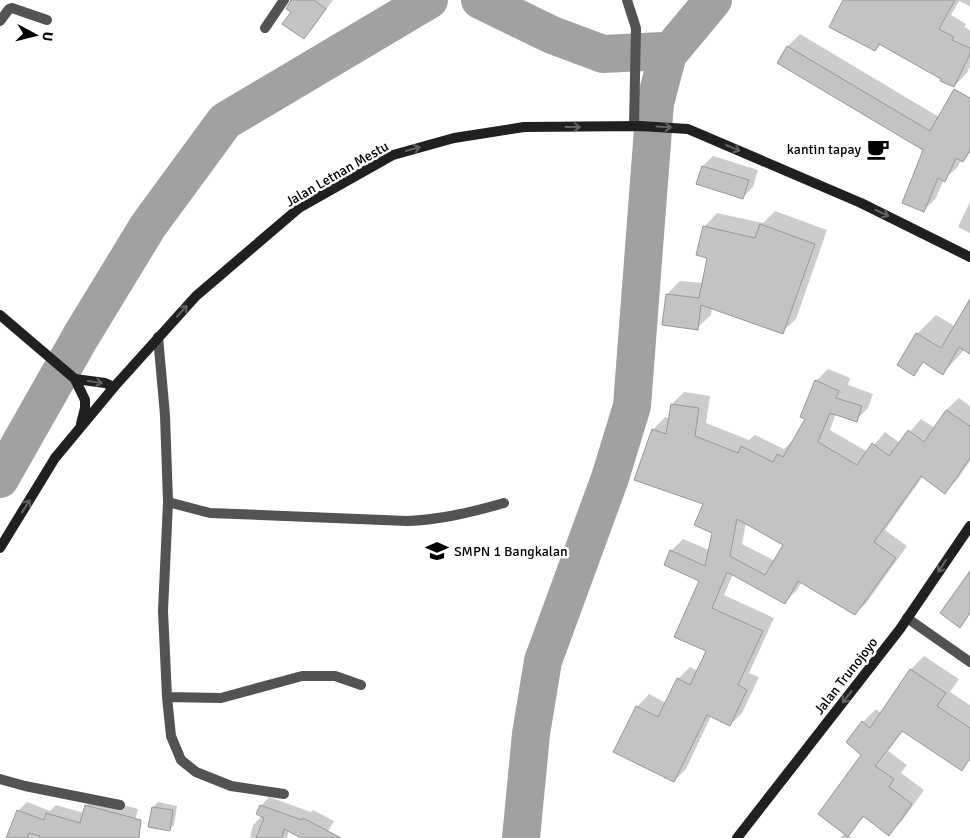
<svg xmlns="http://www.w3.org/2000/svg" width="970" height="838" font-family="Signika,sans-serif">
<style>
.shadow{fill:#0003;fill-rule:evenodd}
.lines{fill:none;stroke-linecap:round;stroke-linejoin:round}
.river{stroke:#a1a1a1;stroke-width:38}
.building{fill:#c3c3c3;stroke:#979797;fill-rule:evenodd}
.street{stroke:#535353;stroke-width:10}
.secondary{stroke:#202020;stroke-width:10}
.oneway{stroke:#636363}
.labels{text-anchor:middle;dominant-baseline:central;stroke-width:5;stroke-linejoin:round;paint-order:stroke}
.poi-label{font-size:14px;fill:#000;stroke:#fff;text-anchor:end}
.street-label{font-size:14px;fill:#000;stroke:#fff}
</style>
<rect width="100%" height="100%" fill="#fff"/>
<!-- shadow -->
<path class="shadow" d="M 292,0 L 333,0 L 312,29 L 303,38 L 293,12 Z
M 845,0 L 970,0 L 970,6 L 959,1 L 951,15 L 966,24 L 964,27 L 970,30 L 970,66 L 967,73 L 954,86 L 943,78 L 881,44 L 875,50 Z
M 800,34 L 944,120 L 970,120 L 970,153 L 963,161 L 961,160 L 957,168 L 944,179 L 936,198 L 924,210 L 925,150 L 778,62 L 788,46 Z
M 713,156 L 758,170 L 753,187 L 743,197 L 703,166 Z
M 970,202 L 970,233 L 958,227 Z
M 775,211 L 827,230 L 796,319 L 782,332 L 712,307 L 711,315 L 697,328 L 667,294 L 680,281 L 703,283 L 708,257 L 704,227 L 717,213 L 763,223 Z
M 970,306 L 970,353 L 965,349 L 943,373 L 906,352 L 917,334 L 936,315 L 954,326 Z
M 828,369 L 850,378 L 848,385 L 873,394 L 868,408 L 856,420 L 836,413 L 830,430 L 868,452 L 885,432 L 900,443 L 921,419 L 935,428 L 946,410 L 959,398 L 970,406 L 970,461 L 957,480 L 945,492 L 923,476 L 885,530 L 907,546 L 867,602 L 855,614 L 802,582 L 797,590 L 785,602 L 733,574 L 724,595 L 774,618 L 749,673 L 759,677 L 742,713 L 730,725 L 711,716 L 686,769 L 674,781 L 637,707 L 649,694 L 666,703 L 678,679 L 690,667 L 698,671 L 708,651 L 701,580 L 671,551 L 683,539 L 709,550 L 713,532 L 705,503 L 653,430 L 665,417 L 670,419 L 672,404 L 684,392 L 710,396 L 706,423 L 749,440 L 755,435 L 784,449 L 791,442 L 792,443 L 807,418 L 816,381 ZM 746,522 L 785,545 L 775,561 L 742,544 Z
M 924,656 L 959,679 L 950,692 L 970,705 L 970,760 L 961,769 L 903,731 L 888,751 L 907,765 L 901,773 L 924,790 L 902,821 L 889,834 L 865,816 L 847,835 L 852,838 L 840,838 L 845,833 L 863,754 L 863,722 L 876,709 L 881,713 L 911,669 Z
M 95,797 L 138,809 L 132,831 L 125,838 L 8,838 L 18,811 L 27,802 L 50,811 L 56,805 L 84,813 L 86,806 Z
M 269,797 L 311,812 L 313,810 L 334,821 L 324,838 L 304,838 L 289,830 L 287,838 L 250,838 L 253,825 L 262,816 L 261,806 Z
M 158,802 L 177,806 L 174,825 L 169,830 L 153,807 Z"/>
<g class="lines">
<!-- river -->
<path class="river" d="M 480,0 L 552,35 L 603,54 L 663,51 L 668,54
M 0,479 L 81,336 L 148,226 L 225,121 L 429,0
M 521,838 L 531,734 L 543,661 L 610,478 L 632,406 L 655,103 L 668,54 L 713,0"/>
</g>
<!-- building -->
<path class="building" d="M 291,0 L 314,0 L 326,9 L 304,39 L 282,24 L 291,12 L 286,9 Z
M 843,0 L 955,0 L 939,29 L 954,37 L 952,40 L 970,48 L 970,54 L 954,87 L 940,81 L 941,79 L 879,44 L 875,51 L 829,27 Z
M 787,46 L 930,131 L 954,89 L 970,98 L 970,150 L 963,162 L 956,158 L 945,182 L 938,178 L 924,212 L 902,203 L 923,150 L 777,63 Z
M 702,166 L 749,180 L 743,199 L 696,184 Z
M 760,224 L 815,244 L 783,334 L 701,305 L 698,330 L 662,325 L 666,294 L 699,298 L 707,258 L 696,255 L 703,226 L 755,238 Z
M 970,299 L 970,354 L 959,347 L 943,375 L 923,362 L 914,376 L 897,365 L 916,333 L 941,348 Z
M 815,380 L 839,391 L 836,398 L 862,406 L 857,422 L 830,413 L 818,442 L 857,465 L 872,443 L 889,456 L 908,430 L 924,442 L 946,410 L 970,426 L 970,458 L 945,494 L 921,476 L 874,542 L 896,558 L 855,615 L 798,581 L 785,604 L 727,572 L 712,608 L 763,631 L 738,685 L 747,690 L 730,726 L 707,715 L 674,782 L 613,752 L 636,706 L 658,717 L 677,678 L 690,685 L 706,651 L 674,637 L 699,581 L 664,565 L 670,550 L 705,566 L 712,533 L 694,525 L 703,504 L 634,480 L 652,429 L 666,434 L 671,404 L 699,408 L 695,436 L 738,453 L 741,446 L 773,462 L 777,454 L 783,457 L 805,419 L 800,417 ZM 737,519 L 783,545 L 765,575 L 730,556 Z
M 970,571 L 970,613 L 960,628 L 940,613 Z
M 910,669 L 946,693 L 937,706 L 970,728 L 970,758 L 962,771 L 902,731 L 875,766 L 894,779 L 889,787 L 912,804 L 889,836 L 863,816 L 848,837 L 818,814 L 861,755 L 846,742 L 862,721 L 870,728 Z
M 85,805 L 141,820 L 139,838 L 39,838 L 40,836 L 29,833 L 27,838 L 6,838 L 17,810 L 44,820 L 46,813 L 80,823 Z
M 260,805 L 302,820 L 303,818 L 341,838 L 301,838 L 284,829 L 282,838 L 256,838 L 264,818 L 256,814 Z
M 152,807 L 173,810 L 170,831 L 148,827 Z"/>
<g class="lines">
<!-- street -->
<path class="street" d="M 627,0 L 636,28 L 634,126
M 0,21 L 9,9 L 12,8 L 47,20
M 265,28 L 284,0
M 158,337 L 165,415 L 168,502 L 163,611 L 167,697 L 171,736 L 181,760 L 196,772 L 231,786 L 284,794
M 168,502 L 210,513 L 407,521 C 440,520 472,512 504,503
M 907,618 L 970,662
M 167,697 L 221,698 L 302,676 L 335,676 L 361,685
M 0,779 L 25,786 L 120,805"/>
<!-- secondary -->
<path class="secondary" d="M 0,315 L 75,379 L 85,400 L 85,408 L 81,424
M 75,379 L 105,383 L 114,387
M 0,548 L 55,458 L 114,387 L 196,296 L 299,208 L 393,155 L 454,138 L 524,127 L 640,126 L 688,129 L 861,203 L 970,257
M 737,838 L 900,629 L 970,526"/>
</g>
<!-- one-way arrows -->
<defs><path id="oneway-shaft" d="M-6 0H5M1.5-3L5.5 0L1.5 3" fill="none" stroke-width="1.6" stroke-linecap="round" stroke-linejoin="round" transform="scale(1.25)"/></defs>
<g class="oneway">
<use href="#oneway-shaft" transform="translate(573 127)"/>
<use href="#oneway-shaft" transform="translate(664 127) rotate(3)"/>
<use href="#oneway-shaft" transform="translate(733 148) rotate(23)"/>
<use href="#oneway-shaft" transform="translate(413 149) rotate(-16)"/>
<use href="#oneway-shaft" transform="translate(882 213) rotate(26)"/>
<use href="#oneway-shaft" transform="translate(182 311) rotate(-48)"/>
<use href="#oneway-shaft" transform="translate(95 382) rotate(8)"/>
<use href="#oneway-shaft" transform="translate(26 506) rotate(-58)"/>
<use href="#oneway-shaft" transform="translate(942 566) rotate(124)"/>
<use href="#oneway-shaft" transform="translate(847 697) rotate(128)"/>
</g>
<!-- icons -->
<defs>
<symbol id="cafe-bare" viewBox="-9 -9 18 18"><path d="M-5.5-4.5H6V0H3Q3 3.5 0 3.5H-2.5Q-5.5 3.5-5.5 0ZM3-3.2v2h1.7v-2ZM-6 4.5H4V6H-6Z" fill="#000" stroke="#fff" stroke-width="2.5" paint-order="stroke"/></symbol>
<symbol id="school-bare" viewBox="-9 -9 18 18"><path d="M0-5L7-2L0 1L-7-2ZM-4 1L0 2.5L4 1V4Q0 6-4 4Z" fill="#000" stroke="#fff" stroke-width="2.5" paint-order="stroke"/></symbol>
</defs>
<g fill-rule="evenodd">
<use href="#cafe-bare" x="862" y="133" width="32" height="32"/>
<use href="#school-bare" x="421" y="535" width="32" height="32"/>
</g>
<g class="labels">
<!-- poi labels -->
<g class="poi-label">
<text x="861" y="149">kantin tapay</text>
<text x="454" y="551" text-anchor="start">SMPN 1 Bangkalan</text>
</g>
<!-- street labels -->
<g class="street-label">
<text transform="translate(337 174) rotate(-30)">Jalan Letnan Mestu</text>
<text transform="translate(846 676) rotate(-52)">Jalan Trunojoyo</text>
</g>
</g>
<!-- north arrow -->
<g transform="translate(35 35) rotate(97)" stroke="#ffffff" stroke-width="4" paint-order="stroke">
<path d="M0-4L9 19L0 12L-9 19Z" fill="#000000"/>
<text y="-8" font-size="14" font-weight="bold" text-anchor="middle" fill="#000000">U</text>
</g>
</svg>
